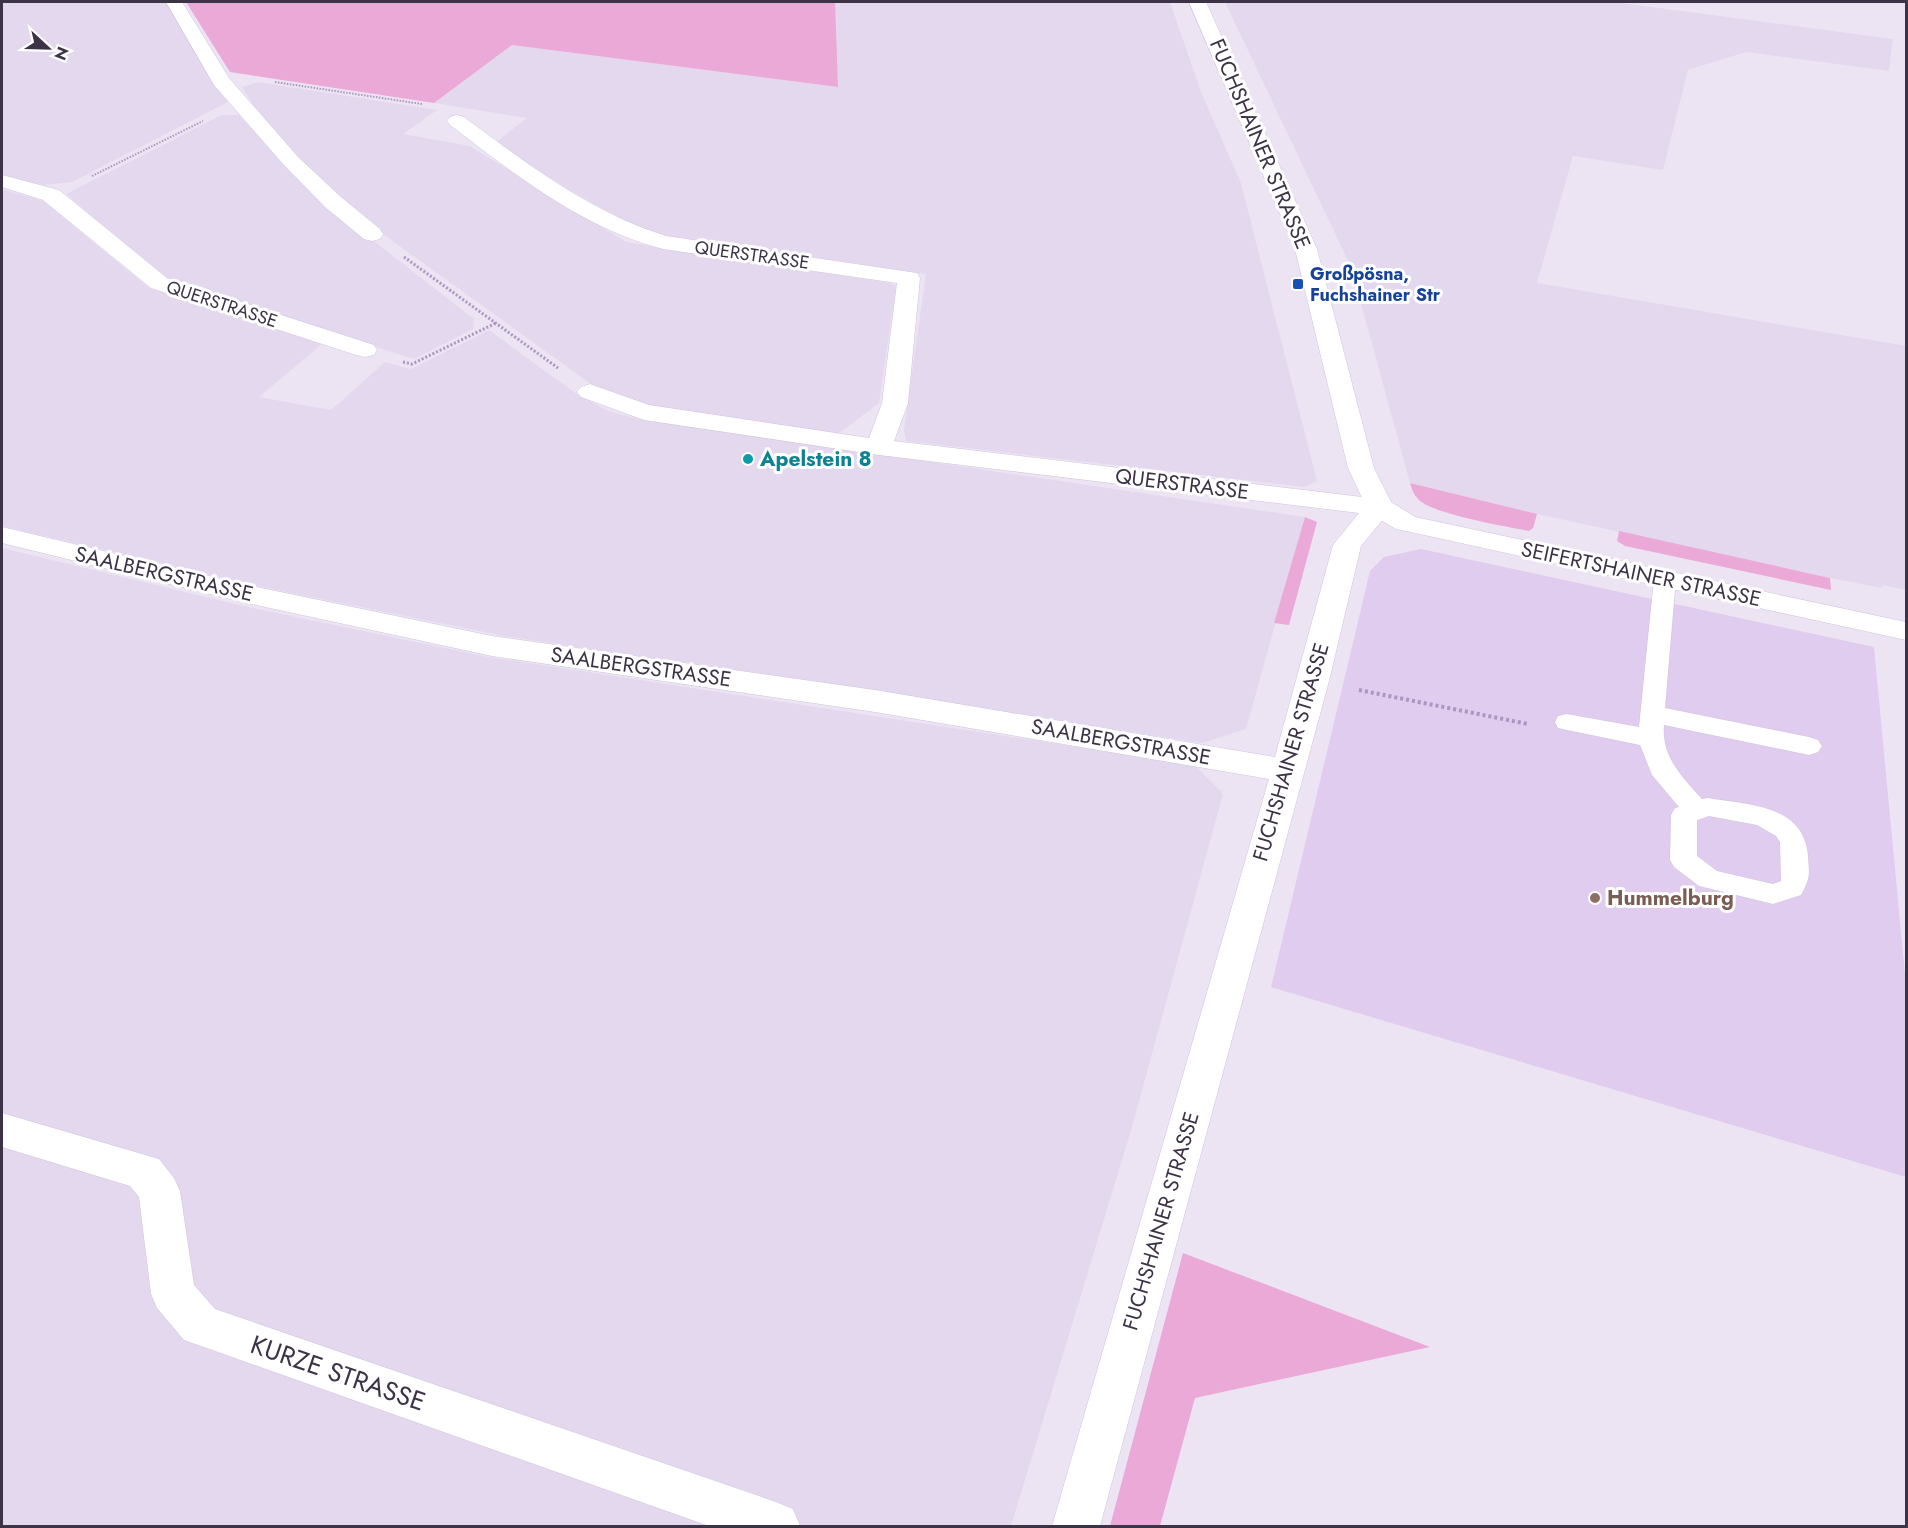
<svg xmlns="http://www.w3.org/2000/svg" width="1908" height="1528" font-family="Jost,sans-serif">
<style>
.residential{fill:#e4d8ef}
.education{fill:#dfccee}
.green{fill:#eba9d8}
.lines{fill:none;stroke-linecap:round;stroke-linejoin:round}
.service-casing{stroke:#d0c3dd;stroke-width:1}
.minor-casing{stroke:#d0c3dd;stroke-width:1}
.tertiary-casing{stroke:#d0c3dd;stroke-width:1}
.path-far2{stroke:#ab96c2;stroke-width:2;stroke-dasharray:1.5 1.5;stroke-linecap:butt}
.path-far1{stroke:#ab96c2;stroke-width:3;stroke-dasharray:2 2;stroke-linecap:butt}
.path{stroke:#ab96c2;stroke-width:4;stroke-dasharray:3 3;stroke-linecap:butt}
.service{fill:#fff;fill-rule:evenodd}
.minor{fill:#fff;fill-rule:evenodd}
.tertiary{fill:#fff;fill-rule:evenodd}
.transit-dot{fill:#1a4fb4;stroke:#fff;stroke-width:2}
.culture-dot{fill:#0f9aa8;stroke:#fff;stroke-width:2}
.education-dot{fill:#8d6e63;stroke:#fff;stroke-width:2}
.labels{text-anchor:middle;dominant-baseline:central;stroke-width:6;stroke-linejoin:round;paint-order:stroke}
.far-street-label{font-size:18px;fill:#3c3346;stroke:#fff}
.far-transit-label{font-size:18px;font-weight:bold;fill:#164399;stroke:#fff;text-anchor:start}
.street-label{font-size:21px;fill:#3c3346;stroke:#fff}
.culture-label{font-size:21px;font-weight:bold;fill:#0d838f;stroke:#fff;text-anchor:start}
.education-label{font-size:21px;font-weight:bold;fill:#785e54;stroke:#fff;text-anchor:start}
.near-street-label{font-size:26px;fill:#3c3346;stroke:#fff}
</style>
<rect width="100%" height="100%" fill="#ece4f3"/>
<!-- residential -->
<path class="residential" d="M 2,2 L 166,2 L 213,75 L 228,102 L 72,182 L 44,185 L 2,175 Z
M 835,2 L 1170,2 L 1201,92 L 1241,183 L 1317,481 L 1305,487 L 906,441 L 904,430 L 926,274 L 664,235 L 624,221 L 566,188 L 495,143 L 527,118 L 434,103 L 512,45 L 837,87 Z
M 1225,2 L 1614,2 L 1893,39 L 1889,71 L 1746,52 L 1688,70 L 1663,170 L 1573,156 L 1537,283 L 1906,346 L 1906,590 L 1883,585 L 1882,588 L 1830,578 L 1537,514 L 1410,483 L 1351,267 Z
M 258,82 L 437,110 L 403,134 L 470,146 L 626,242 L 890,283 L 896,286 L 879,403 L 838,434 L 647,405 L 598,389 L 337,201 L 258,113 L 242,87 Z
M 222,115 L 239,115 L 282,162 L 325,203 L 474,319 L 473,329 L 414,359 L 167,279 L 66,194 Z
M 2,189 L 43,201 L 149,288 L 322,344 L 259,397 L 331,410 L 385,362 L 411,369 L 489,330 L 578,395 L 608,411 L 638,419 L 1305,517 L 1246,729 L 1202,743 L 504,636 L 257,586 L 2,526 Z
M 2,548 L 239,605 L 483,656 L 1195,765 L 1223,794 L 1132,1127 L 1011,1526 L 2,1526 Z"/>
<!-- education -->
<path class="education" d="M 1421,549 L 1874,647 L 1906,985 L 1906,1177 L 1271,987 L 1370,571 L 1384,557 Z"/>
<!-- green -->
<path class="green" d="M 186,2 L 835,2 L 838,87 L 512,45 L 434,103 L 230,72 Z
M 1410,483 L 1537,514 L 1533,528 L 1529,531 C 1505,526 1436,515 1419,500 C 1414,495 1412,490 1410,483 Z
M 1305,517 L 1317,522 L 1289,625 L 1274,623 Z
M 1619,531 L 1830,578 L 1831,590 L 1625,546 L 1617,541 Z
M 1183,1253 L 1430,1347 L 1195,1398 L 1160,1526 L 1110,1526 Z"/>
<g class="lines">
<defs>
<path id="service" d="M 1665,571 L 1673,573 L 1676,578 L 1665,708 L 1809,737 L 1818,740 L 1822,746 L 1818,752 L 1809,755 L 1664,725 C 1661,756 1682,777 1702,799 L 1708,798 C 1748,805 1803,804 1808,855 C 1809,875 1811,877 1801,895 L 1773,904 L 1699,886 L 1674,867 L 1670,860 L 1671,815 L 1675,808 L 1679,807 L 1652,775 L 1640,745 L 1567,730 L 1558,728 L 1555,722 L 1558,716 L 1567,714 L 1639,727 L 1654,578 L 1657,573 ZM 1709,816 L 1757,825 L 1776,836 L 1780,842 L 1781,881 L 1773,884 L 1717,871 L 1697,856 L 1697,820 Z"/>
<path id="minor" d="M 166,2 L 182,2 L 229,78 L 298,157 L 341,197 L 380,229 L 383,234 L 380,239 L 372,241 L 364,239 L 325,207 L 284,165 L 214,85 Z
M 457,115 L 464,117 C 527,164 590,212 666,236 L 917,273 L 920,278 L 908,403 L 894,441 L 1379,499 L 1389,501 L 1393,507 L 1361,546 L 1329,681 L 1100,1526 L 1052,1526 L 1269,779 L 875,712 L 492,656 L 247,603 L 2,543 L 2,527 L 247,585 L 492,636 L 875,690 L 1275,757 L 1333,545 L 1359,513 L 879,455 L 644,420 L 581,397 L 577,392 L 581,387 L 590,384 L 649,405 L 869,438 L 882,403 L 897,283 L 663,249 C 582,228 516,175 450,125 L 447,121 L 450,117 Z
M 2,175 L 59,190 L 167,278 L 374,345 L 377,350 L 374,355 L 365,357 L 356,355 L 151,288 L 43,200 L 2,187 Z
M 2,1113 L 159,1159 L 174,1178 L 180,1191 L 194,1285 L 215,1309 L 776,1502 L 793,1509 L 800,1526 L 709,1526 L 184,1340 L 157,1308 L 151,1294 L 139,1197 L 130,1186 L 2,1147 Z"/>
<path id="tertiary" d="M 1189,2 L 1206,2 L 1317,249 L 1374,468 L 1391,502 L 1415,517 L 1906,622 L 1906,640 L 1406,531 L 1396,529 L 1369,513 L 1348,468 L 1295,249 Z"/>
</defs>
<!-- service casing -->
<use href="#service" class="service-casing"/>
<!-- minor casing -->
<use href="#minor" class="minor-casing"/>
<!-- tertiary casing -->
<use href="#tertiary" class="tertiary-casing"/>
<!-- path-far2 -->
<path class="path-far2" d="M 275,82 L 422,104
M 92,176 L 203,121"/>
<!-- path-far1 -->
<path class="path-far1" d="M 404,257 L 558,368
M 403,362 L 412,364 L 496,323"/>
<!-- path -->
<path class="path" d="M 1359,690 L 1528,724"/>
<!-- service -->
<use href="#service" class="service"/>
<!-- minor -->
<use href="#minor" class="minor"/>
<!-- tertiary -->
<use href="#tertiary" class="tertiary"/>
</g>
<!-- markers -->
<rect class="transit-dot" x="1292" y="278" width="12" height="12" rx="3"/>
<circle class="culture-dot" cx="748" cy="459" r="6"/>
<circle class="education-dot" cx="1595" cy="898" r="6"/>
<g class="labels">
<!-- far-street labels -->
<g class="far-street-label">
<text transform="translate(752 255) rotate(8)">QUERSTRASSE</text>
<text transform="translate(222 304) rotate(18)">QUERSTRASSE</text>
</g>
<!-- far-transit labels -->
<g class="far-transit-label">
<text x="1310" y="274">Großpösna,<tspan x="1310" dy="21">Fuchshainer Str</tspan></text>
</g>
<!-- street labels -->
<g class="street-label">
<text transform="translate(1260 144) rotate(67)">FUCHSHAINER STRASSE</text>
<text transform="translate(1182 484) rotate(7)">QUERSTRASSE</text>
<text transform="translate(164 574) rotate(13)">SAALBERGSTRASSE</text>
<text transform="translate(1641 574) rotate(12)">SEIFERTSHAINER STRASSE</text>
<text transform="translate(641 667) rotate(8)">SAALBERGSTRASSE</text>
<text transform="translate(1121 742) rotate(10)">SAALBERGSTRASSE</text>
<text transform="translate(1291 752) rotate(-74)">FUCHSHAINER STRASSE</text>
<text transform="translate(1161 1221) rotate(-74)">FUCHSHAINER STRASSE</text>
</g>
<!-- culture labels -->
<g class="culture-label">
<text x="760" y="459">Apelstein 8</text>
</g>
<!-- education labels -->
<g class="education-label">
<text x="1607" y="898">Hummelburg</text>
</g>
<!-- near-street labels -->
<g class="near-street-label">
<text transform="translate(338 1373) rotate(19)">KURZE STRASSE</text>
</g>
</g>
<!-- border -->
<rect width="1908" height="1528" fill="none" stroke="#3c3346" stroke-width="6"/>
<!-- north arrow -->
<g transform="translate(48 48) rotate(112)" stroke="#ffffff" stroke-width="4.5" paint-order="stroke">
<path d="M0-4.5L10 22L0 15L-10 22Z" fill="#3c3346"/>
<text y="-9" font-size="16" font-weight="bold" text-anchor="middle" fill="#3c3346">N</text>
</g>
</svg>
